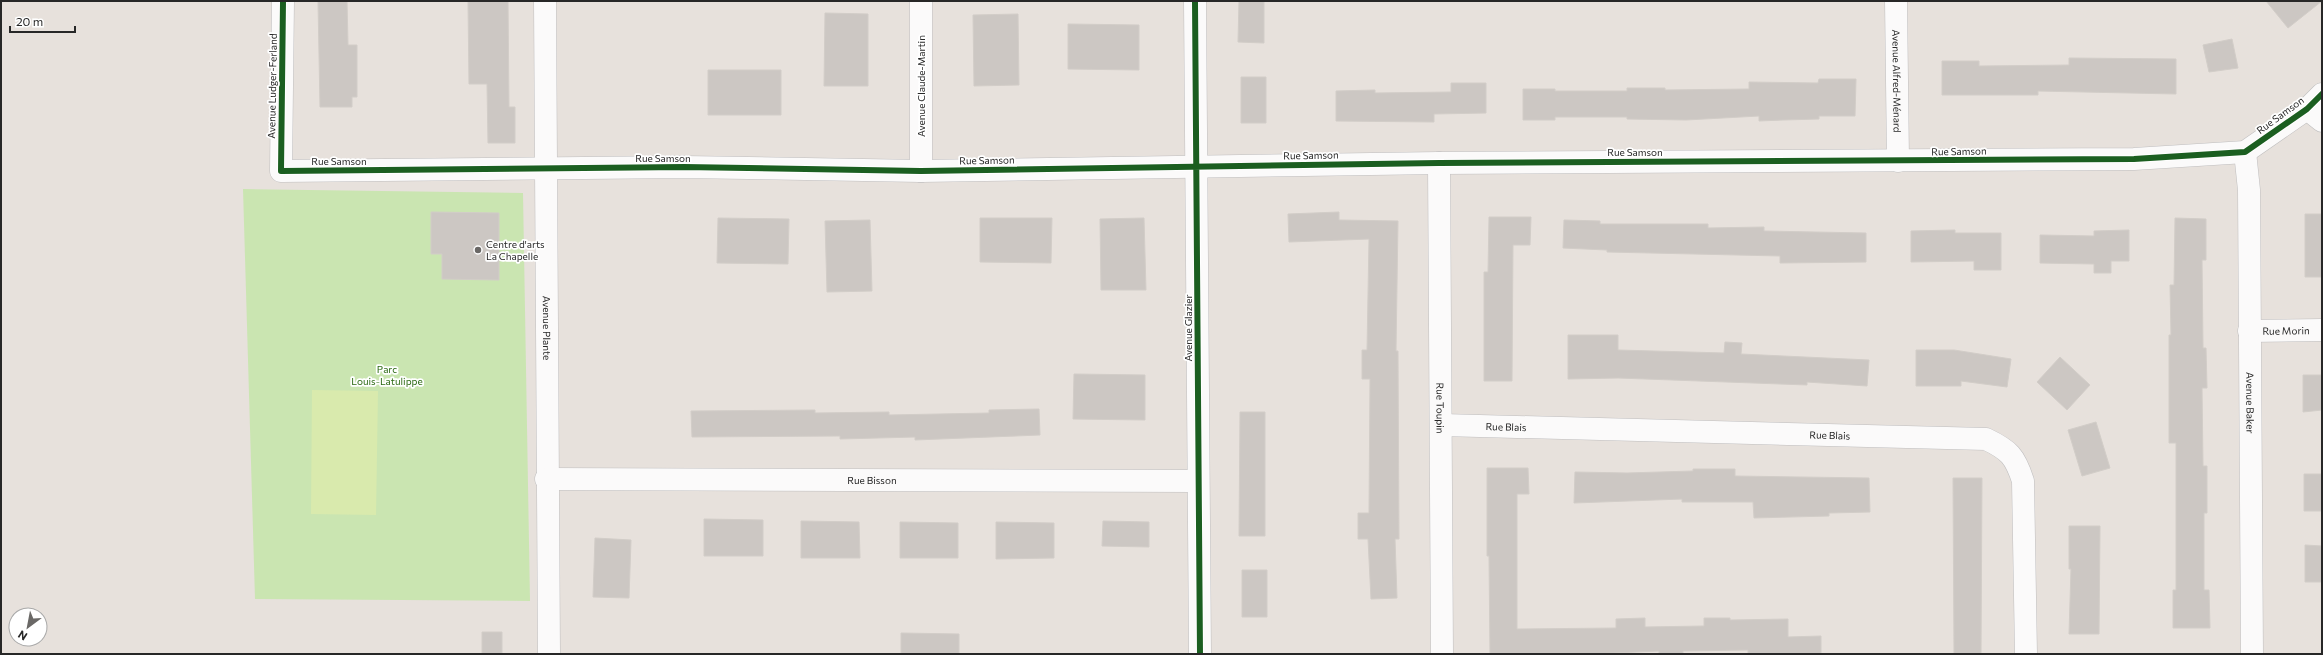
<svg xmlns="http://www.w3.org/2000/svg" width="2323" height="655" font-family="Commissioner,sans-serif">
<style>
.green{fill:#cae5b1}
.pitch{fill:#d9eaad}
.building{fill:#ccc7c3;stroke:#d2cdc8}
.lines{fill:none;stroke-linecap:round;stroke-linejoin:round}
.minor-casing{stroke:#bfbebf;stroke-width:23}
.minor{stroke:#fbfafa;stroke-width:22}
.cycleway-casing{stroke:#fff;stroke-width:8}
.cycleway{stroke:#1b5e20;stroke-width:6}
.poi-dot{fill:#6a6866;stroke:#fff;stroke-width:1.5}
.labels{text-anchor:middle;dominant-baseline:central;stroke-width:3.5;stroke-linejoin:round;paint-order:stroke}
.street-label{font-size:10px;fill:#272727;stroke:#fff}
.poi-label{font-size:10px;fill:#272727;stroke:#fff;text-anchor:start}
.park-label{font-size:10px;fill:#2b6912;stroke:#fff}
</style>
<rect width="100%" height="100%" fill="#e7e1dc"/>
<!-- green -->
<path class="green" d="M 243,189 L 523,193 L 530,601 L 255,599 Z"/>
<!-- pitch -->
<path class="pitch" d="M 312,390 L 378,391 L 376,515 L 311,514 Z"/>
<!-- building -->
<path class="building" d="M 318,1 L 347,1 L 348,45 L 357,45 L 357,97 L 352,97 L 352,107 L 320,107 Z
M 468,1 L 508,1 L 509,107 L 515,107 L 515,143 L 488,143 L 487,84 L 469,84 Z
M 1239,1 L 1264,1 L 1264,43 L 1238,42 Z
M 2266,1 L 2322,1 L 2288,28 Z
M 825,13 L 868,14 L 868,86 L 824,86 Z
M 1018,14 L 1019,85 L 974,86 L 973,15 Z
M 1068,24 L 1139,25 L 1139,70 L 1068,69 Z
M 2232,39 L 2238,68 L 2209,72 L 2203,45 Z
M 2069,58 L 2176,59 L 2176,94 L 2038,91 L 2038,95 L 1942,95 L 1942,61 L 1979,61 L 1979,66 L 2069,65 Z
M 708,70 L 781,70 L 781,115 L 708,115 Z
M 1241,77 L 1266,77 L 1266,123 L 1241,123 Z
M 1819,79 L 1856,79 L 1855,116 L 1819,116 L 1819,119 L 1783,120 L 1759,121 L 1759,116 L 1686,120 L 1627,119 L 1627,117 L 1555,117 L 1555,120 L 1523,120 L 1523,89 L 1555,89 L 1555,91 L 1627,91 L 1627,88 L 1665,88 L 1665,90 L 1749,89 L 1749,82 L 1818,83 Z
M 1451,83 L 1486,83 L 1486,113 L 1434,114 L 1434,122 L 1336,121 L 1336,91 L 1375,90 L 1375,93 L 1451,92 Z
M 431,212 L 499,213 L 499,280 L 442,279 L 442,254 L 431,254 Z
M 1339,212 L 1339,220 L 1398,221 L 1396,351 L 1398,351 L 1399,539 L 1395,539 L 1397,598 L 1371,599 L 1368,539 L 1358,539 L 1358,513 L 1369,513 L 1370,379 L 1362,379 L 1362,350 L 1367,350 L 1369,239 L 1289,242 L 1288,214 Z
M 2305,214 L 2322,214 L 2322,277 L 2305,277 Z
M 1489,217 L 1531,217 L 1530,245 L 1513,245 L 1512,381 L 1484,381 L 1484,272 L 1488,272 Z
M 718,218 L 789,219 L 788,264 L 717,263 Z
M 980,218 L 1052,218 L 1051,263 L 980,262 Z
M 1144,218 L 1146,290 L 1101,290 L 1100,219 Z
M 2175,218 L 2206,219 L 2206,260 L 2202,260 L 2203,348 L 2206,348 L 2207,388 L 2202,388 L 2203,466 L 2207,466 L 2207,513 L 2204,513 L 2204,590 L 2209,590 L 2210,628 L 2173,628 L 2173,590 L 2176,590 L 2176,443 L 2169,443 L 2169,335 L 2171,335 L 2170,285 L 2174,285 Z
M 870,220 L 872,291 L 827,292 L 825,221 Z
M 1564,220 L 1600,221 L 1600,224 L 1708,224 L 1708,228 L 1764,227 L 1764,231 L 1866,233 L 1866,262 L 1780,263 L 1780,256 L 1607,252 L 1607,250 L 1563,248 Z
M 1955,230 L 1955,233 L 2001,233 L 2001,270 L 1974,270 L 1974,261 L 1911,262 L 1911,231 Z
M 2129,230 L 2129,261 L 2111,261 L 2111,273 L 2094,273 L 2094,264 L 2040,263 L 2040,235 L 2094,236 L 2094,231 Z
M 1568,335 L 1618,335 L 1618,350 L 1724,353 L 1725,342 L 1742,343 L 1741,354 L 1869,360 L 1867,386 L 1807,382 L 1807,385 L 1618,378 L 1568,379 Z
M 1916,350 L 1954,350 L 2011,359 L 2007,387 L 1961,381 L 1961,386 L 1916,386 Z
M 2060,357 L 2090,385 L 2067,410 L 2037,382 Z
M 1074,374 L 1145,375 L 1145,420 L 1073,419 Z
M 2303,375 L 2322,375 L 2322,410 L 2303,412 Z
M 1039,409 L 1040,435 L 915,440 L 915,437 L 840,439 L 840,436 L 692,437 L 691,411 L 815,410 L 815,413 L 889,412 L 889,415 L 989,413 L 989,410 Z
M 1240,412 L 1265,412 L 1265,536 L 1239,536 Z
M 2096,422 L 2110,468 L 2082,476 L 2068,430 Z
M 1487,468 L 1528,468 L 1529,494 L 1517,494 L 1517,629 L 1616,628 L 1616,619 L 1645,618 L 1645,627 L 1704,626 L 1704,618 L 1730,618 L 1730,620 L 1788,619 L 1788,637 L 1821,636 L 1821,654 L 1748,654 L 1748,650 L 1683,651 L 1683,654 L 1659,654 L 1659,651 L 1591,654 L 1490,654 L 1489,556 L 1487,556 Z
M 1693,469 L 1735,469 L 1735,476 L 1869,478 L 1870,512 L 1829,513 L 1829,516 L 1754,518 L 1753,502 L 1682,502 L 1682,499 L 1574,503 L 1575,472 L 1627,473 L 1693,471 Z
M 2304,474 L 2322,474 L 2322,511 L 2304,511 Z
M 1953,478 L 1982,478 L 1981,654 L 1954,654 Z
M 704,519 L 763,520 L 763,556 L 704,556 Z
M 801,521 L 859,522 L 860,558 L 801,558 Z
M 1103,521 L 1149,522 L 1149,547 L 1102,546 Z
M 900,522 L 958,523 L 958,558 L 900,558 Z
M 996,522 L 1054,523 L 1054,558 L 996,559 Z
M 2069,526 L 2100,526 L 2099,634 L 2069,634 L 2071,569 L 2069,569 Z
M 595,538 L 631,540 L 629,598 L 593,597 Z
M 2305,545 L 2322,546 L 2322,582 L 2305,582 Z
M 1242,570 L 1267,570 L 1267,617 L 1242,617 Z
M 482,632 L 502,632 L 502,654 L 482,654 Z
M 901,633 L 959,634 L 959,654 L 901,654 Z"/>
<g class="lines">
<defs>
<g id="minor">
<path d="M 283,1 L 281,171 L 684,167 L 921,171 L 1439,163 L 2134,159 L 2245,152 L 2307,109 L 2322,94"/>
<path id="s1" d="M 545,1 L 549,654"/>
<path d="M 1195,1 L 1200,654"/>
<path id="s2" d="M 1896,1 L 1898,161"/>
<path d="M 2307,109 L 2322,121"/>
<path id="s3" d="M 2245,152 L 2249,190 L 2252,654"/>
<path id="s4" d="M 1439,163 L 1442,654"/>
<path d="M 921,171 L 921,1"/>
<path id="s5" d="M 2249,331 L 2322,330"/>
<path id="s6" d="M 1442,425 L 1986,439 C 2009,450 2015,456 2023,481 L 2026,654"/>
<path id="s7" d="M 546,479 L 1198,481"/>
</g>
</defs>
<!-- minor casing -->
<use href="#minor" class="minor-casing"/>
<!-- minor -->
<use href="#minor" class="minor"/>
<defs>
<path id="cycleway" d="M 283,1 L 281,171 L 684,167 L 921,171 L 1439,163 L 2134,159 L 2245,152 L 2307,109 L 2322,94
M 1195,1 L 1200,654"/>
</defs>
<!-- cycleway casing -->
<use href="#cycleway" class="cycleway-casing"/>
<!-- cycleway -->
<use href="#cycleway" class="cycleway"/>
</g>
<!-- markers -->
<circle class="poi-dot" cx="478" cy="250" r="4"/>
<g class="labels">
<!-- street labels -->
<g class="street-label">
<text stroke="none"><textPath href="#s2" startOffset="80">Avenue Alfred-Ménard</textPath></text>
<text transform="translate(272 86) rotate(-89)">Avenue Ludger-Ferland</text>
<text transform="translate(921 86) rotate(-90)">Avenue Claude-Martin</text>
<text transform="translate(2280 115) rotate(-36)">Rue Samson</text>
<text transform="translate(1959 151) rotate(-1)">Rue Samson</text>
<text x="1635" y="152">Rue Samson</text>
<text transform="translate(1311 155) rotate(-1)">Rue Samson</text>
<text x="663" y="158">Rue Samson</text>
<text transform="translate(987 160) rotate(-1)">Rue Samson</text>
<text x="339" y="161">Rue Samson</text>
<text stroke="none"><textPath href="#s1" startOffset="327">Avenue Plante</textPath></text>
<text transform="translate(1188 328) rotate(-90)">Avenue Glazier</text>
<text stroke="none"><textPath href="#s5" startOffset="37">Rue Morin</textPath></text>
<text stroke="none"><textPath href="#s3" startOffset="251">Avenue Baker</textPath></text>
<text stroke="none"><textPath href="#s4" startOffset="245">Rue Toupin</textPath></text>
<text stroke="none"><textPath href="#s6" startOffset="64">Rue Blais</textPath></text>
<text stroke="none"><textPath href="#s6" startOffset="388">Rue Blais</textPath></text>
<text stroke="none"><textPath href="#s7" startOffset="326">Rue Bisson</textPath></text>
</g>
<!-- poi labels -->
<g class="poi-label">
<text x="486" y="244">Centre d'arts<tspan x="486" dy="12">La Chapelle</tspan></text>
</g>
<!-- park labels -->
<g class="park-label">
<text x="387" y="369">Parc<tspan x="387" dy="12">Louis-Latulippe</tspan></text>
</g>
</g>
<!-- border -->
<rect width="2323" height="655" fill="none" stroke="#272727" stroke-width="4"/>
<!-- north arrow -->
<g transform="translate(28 627) rotate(212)"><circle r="19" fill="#ffffff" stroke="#a9a9a9"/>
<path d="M0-3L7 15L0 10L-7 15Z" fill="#6a6866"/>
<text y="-6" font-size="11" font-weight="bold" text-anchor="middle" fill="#272727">N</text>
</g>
<!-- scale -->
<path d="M10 26v6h65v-6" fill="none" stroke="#272727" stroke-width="2"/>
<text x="16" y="26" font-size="12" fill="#272727" stroke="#ffffff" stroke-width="3" paint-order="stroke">20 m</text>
</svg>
